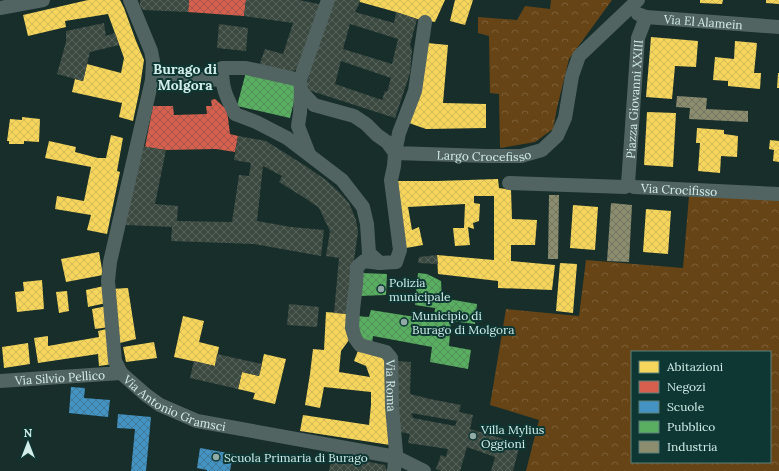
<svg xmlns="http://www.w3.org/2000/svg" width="779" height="471" font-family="Lora,serif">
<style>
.park{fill:url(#park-crowns);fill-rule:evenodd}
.homes{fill:url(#homes-cross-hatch)}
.shops{fill:url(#shops-cross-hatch)}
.schools{fill:url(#schools-cross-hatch)}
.public{fill:url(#public-cross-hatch)}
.industry{fill:url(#industry-cross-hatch)}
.building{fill:url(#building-cross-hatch);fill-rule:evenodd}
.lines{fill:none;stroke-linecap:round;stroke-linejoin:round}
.street{stroke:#526462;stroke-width:14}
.poi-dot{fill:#91aba7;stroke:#0e3733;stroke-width:1.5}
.labels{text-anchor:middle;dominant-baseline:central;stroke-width:4;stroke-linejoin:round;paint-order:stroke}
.street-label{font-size:12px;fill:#d3eeea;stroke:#0e3733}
.poi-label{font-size:12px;fill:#d3eeea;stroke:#0e3733;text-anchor:start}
.quarter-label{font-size:14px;font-weight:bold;fill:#d3eeea;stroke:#0e3733}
</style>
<defs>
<pattern id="park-crowns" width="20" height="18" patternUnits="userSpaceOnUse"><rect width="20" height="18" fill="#674415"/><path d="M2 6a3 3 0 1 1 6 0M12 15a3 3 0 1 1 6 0" fill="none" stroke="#7c5f37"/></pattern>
<pattern id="homes-cross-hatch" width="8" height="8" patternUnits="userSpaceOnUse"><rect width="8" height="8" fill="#f6d55c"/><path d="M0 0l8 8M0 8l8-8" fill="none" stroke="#d1b958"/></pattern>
<pattern id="shops-cross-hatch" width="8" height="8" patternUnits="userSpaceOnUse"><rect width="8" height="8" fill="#d6604d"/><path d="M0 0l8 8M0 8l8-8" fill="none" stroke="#a1574b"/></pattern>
<pattern id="schools-cross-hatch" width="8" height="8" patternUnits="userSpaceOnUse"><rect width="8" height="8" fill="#4393c3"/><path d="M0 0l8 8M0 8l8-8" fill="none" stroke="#427897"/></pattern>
<pattern id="public-cross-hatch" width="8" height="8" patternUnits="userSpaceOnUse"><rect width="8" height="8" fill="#5aae61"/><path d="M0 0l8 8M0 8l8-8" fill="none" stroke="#528f59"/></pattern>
<pattern id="industry-cross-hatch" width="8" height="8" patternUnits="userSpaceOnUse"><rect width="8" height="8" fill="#8c8c6e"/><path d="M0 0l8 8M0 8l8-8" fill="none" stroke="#717460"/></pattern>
<pattern id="building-cross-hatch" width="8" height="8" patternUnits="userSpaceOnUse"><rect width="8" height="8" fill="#3c4940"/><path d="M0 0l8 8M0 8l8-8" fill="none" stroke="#57645c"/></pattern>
</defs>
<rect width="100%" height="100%" fill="#172e2b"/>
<!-- park -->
<path class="park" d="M 551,0 L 612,0 L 569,59 L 557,108 L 553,129 L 535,142 L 500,148 L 499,94 L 490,93 L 489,36 L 478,33 L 478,17 L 517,20 L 525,6 L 550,9 Z
M 689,196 L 779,198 L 779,471 L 526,471 L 539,420 L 490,405 L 506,309 L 579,316 L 586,260 L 683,268 ZM 632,352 L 770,352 L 770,462 L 632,462 Z"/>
<!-- homes -->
<path class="homes" d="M 88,0 L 120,0 L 124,8 L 136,41 L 144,60 L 139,93 L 133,121 L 119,117 L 122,103 L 72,92 L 75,79 L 83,81 L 87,64 L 121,73 L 124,58 L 108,14 L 65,21 L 66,27 L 28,36 L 23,15 Z
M 359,0 L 445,0 L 435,22 L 417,19 L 396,12 L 360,2 Z
M 455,0 L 473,0 L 465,25 L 450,21 Z
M 700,0 L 723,0 L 722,4 L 700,3 Z
M 766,0 L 779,0 L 779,4 L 766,3 Z
M 651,37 L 698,41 L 696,67 L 675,66 L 672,99 L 646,97 Z
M 735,41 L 757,43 L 754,73 L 761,73 L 760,89 L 728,86 L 728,81 L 713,80 L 715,57 L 734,59 Z
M 427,43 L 448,45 L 443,103 L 486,104 L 486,128 L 426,129 L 409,123 Z
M 778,73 L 779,73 L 779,88 L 777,88 Z
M 647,112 L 676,113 L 673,167 L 644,165 Z
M 22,117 L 40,119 L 39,142 L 24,141 L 24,144 L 9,144 L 9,141 L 7,141 L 10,119 L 22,120 Z
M 697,128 L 724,130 L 724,134 L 738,136 L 737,157 L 721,156 L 720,173 L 698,171 L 700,143 L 696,143 Z
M 111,135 L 123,138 L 117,171 L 120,172 L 107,234 L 87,230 L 91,215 L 55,209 L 57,196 L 84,201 L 91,167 L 45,158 L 49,141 L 76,147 L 75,152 L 98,158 L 106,158 Z
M 770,140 L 779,141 L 779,162 L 773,161 L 774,150 L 769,149 Z
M 498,179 L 499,188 L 511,190 L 512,219 L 537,220 L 535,245 L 511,245 L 511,261 L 555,265 L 552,290 L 498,288 L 498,281 L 438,274 L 437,255 L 494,260 L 494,196 L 474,196 L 474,203 L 480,204 L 479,221 L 473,223 L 474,229 L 468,227 L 470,245 L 455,246 L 453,228 L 464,228 L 465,204 L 408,207 L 412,230 L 419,227 L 423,245 L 406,248 L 399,207 L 398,181 L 437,181 Z
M 573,205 L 598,207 L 595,250 L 570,248 Z
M 646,209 L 671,211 L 668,254 L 643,252 Z
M 99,252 L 103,275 L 66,282 L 61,259 Z
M 560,263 L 577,264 L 573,313 L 556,311 Z
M 42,280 L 44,309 L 17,312 L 15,292 L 24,291 L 23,282 Z
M 104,286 L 106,303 L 88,307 L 86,290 Z
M 128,288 L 136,339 L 120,343 L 111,289 Z
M 67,291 L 69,311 L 59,313 L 56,292 Z
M 107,306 L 110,327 L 95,329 L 92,309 Z
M 326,312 L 349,314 L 349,340 L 341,351 L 339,372 L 370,377 L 366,366 L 354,361 L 359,348 L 385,358 L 390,445 L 300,431 L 303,415 L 369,425 L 371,405 L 371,392 L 324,387 L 320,408 L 305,405 L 310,374 L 313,349 L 324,350 Z
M 183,316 L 204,321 L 199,342 L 219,347 L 215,366 L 174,357 Z
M 111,328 L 113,364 L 99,366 L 98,354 L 38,363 L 34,338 L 48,336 L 48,346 L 99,337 L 98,331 Z
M 154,342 L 157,358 L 126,362 L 123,347 Z
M 28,343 L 30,364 L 4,368 L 2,347 Z
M 264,354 L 286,359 L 275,404 L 253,399 L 255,393 L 238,389 L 242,372 L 259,376 Z"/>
<!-- shops -->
<path class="shops" d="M 189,0 L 246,0 L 244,16 L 188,12 Z
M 215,99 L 227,110 L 230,134 L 238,136 L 235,152 L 216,149 L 166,150 L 145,147 L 153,106 L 173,106 L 174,115 L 207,114 L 206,106 L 212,106 L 211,100 Z"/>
<!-- schools -->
<path class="schools" d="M 71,387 L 85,388 L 84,398 L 110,400 L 108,417 L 69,413 Z
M 118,414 L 151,417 L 146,471 L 131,471 L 135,429 L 117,428 Z
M 200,448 L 233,454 L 230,471 L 207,471 L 207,470 L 197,468 Z"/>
<!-- public -->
<path class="public" d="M 246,72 L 298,85 L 290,118 L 237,106 Z
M 362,273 L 387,274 L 386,295 L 359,296 Z
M 418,273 L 427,274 L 441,281 L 442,298 L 477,304 L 475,324 L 451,321 L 449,346 L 471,350 L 468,369 L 430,362 L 432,347 L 373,336 L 372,344 L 359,338 L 356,316 L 369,317 L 371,310 L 434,320 L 435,308 L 415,305 Z"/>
<!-- industry -->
<path class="industry" d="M 677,96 L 707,98 L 706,109 L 748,111 L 748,122 L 689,119 L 690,108 L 676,107 Z
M 549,195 L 559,195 L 558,259 L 548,259 Z
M 611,203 L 632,205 L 629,262 L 607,261 Z"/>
<!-- building -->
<path class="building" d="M 140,0 L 189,0 L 188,12 L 143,10 L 140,6 Z
M 246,0 L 299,0 L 323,5 L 299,68 L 289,73 L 259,66 L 265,49 L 283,54 L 293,23 L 244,16 Z
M 332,0 L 359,0 L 360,2 L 355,12 L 394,23 L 396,12 L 417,19 L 410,45 L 412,50 L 410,73 L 395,118 L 305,89 L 309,76 L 314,51 ZM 350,24 L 398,39 L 392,64 L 343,49 ZM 341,61 L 391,78 L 387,92 L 385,91 L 382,100 L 335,84 Z
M 104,23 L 106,36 L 115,33 L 119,45 L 90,52 L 83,81 L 57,74 L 66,42 L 66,31 Z
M 219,24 L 248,28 L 246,51 L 217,48 Z
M 238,136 L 266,141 L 304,165 L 326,180 L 340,193 L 349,203 L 356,220 L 358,232 L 354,260 L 349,314 L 334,313 L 339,258 L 326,256 L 330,231 L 319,208 L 308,200 L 279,182 L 282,176 L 263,166 L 257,221 L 291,227 L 324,230 L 321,256 L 254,244 L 171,241 L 172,227 L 125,225 L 142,146 L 166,150 L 155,204 L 178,206 L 177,221 L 232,222 L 239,175 L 249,176 L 251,163 L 234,160 Z
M 437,255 L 438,264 L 418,263 L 419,257 Z
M 289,304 L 319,307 L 317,327 L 287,325 Z
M 217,354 L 262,364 L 259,376 L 242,372 L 238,389 L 190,378 L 194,361 L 215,366 Z
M 396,361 L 411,362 L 410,394 L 430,399 L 461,405 L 459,412 L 473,415 L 470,429 L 520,444 L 513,471 L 491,471 L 495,457 L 467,447 L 460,471 L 441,471 L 436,469 L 441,455 L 446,457 L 448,449 L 408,443 L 410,434 L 400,432 ZM 411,413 L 428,416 L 457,421 L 455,426 L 413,418 Z
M 332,455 L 385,465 L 387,471 L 329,471 Z"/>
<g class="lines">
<!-- street -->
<g class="street">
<path id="s1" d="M 130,0 L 151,51 L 153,61 L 152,80 L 110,262 L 108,281 L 115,361 L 121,373 L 146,395 L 160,405 L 197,421 L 396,457 L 424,471"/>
<path d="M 0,8 L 43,0"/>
<path id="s2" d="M 638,14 L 646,17 L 779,27"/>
<path id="s3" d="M 425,22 L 415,91 L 399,133 L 395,153 L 487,156 L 521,156 L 542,150 L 557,136 L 565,118 L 572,76 L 579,56 L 638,0"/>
<path d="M 152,80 L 203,79 L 222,80"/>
<path d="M 300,80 L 246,68 L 222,68 C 222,89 226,96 235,114 L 256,122 L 287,138 L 342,180 L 363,207 L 367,224 L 369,253 L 380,263"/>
<path id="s4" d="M 301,91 L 314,105 L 354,116 L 366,124 L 377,135 L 387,142 L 395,153 L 394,166 L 391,180 L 400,250 L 396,262 L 380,263 L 364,261 L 357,267 L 356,285 L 353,310 L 352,328 L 355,338 L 360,345 L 386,352 L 391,358 L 392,407 L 396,452 L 394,471"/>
<path d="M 309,154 L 298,126 L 300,113 L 301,91 L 300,80 L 328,0"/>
<path d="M 509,183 L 625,187 L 628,184"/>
<path id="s5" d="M 628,184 L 638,38 L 646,17"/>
<path id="s6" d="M 628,184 L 634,187 L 779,194"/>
<path id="s7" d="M 0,381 L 121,373"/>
</g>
</g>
<!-- markers -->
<g class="poi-dot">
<circle cx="381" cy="289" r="4"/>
<circle cx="404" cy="322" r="4"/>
<circle cx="473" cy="436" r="4"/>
<circle cx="216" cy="457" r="4"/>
</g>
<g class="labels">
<!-- street labels -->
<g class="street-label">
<text stroke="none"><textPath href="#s2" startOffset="66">Via El Alamein</textPath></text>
<text stroke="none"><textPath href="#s5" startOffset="85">Piazza Giovanni XXIII</textPath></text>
<text stroke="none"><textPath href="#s3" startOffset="224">Largo Crocefisso</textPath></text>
<text stroke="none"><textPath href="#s6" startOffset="52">Via Crocifisso</textPath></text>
<text stroke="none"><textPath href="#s7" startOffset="60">Via Silvio Pellico</textPath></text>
<text stroke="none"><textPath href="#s4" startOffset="411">Via Roma</textPath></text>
<text stroke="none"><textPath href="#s1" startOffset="447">Via Antonio Gramsci</textPath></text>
</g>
<!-- poi labels -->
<g class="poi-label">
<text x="389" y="282">Polizia<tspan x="389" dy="14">municipale</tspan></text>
<text x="412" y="315">Municipio di<tspan x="412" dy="14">Burago di Molgora</tspan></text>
<text x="481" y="429">Villa Mylius<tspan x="481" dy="14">Oggioni</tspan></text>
<text x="224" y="457">Scuola Primaria di Burago</text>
</g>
<!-- quarter labels -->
<g class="quarter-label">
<text x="185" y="69">Burago di<tspan x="185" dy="16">Molgora</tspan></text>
</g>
</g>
<!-- legend -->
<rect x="631" y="351" width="140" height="112" fill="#0e3733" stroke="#5d807c"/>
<rect x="639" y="361" width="20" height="12" fill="#f6d55c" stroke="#5d807c"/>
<text x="667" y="371" font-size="12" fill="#d3eeea">Abitazioni</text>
<rect x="639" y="381" width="20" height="12" fill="#d6604d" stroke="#5d807c"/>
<text x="667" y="391" font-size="12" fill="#d3eeea">Negozi</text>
<rect x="639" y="401" width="20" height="12" fill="#4393c3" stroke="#5d807c"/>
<text x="667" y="411" font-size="12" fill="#d3eeea">Scuole</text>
<rect x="639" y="421" width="20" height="12" fill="#5aae61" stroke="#5d807c"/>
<text x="667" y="431" font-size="12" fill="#d3eeea">Pubblico</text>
<rect x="639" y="441" width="20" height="12" fill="#8c8c6e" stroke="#5d807c"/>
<text x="667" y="451" font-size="12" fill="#d3eeea">Industria</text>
<!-- north arrow -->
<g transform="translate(28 443)" stroke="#0e3733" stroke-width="3" paint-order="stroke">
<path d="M0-3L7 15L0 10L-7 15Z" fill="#d3eeea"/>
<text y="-6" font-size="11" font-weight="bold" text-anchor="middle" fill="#d3eeea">N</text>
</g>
</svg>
